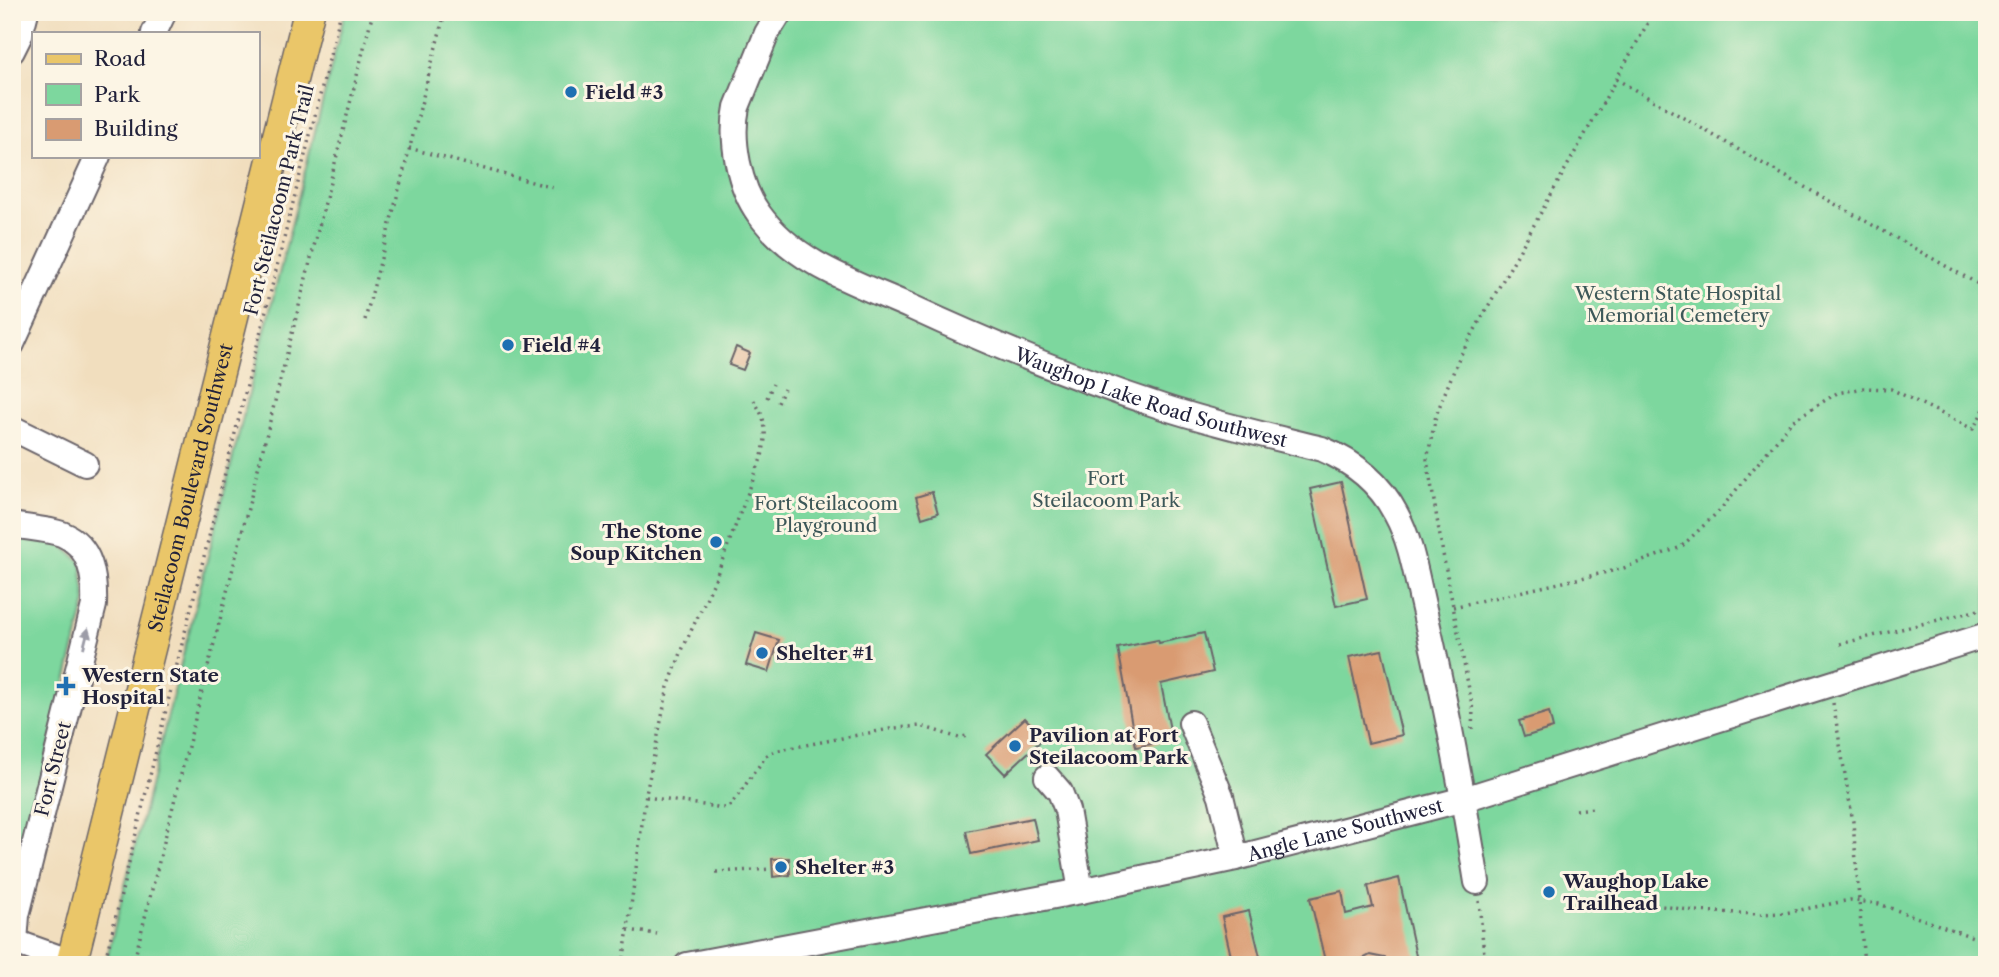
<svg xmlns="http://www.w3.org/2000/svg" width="1999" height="977" font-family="'Libre Caslon Text',serif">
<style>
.green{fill:#7dd79e;stroke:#507c6c;stroke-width:2}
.building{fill:#d99b72}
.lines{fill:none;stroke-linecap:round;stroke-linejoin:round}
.minor-casing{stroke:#6a6469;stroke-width:28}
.major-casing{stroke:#6a6469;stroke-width:33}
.path{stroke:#6a6469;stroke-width:3.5;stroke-dasharray:2 5;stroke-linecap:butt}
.minor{stroke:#fff;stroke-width:24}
.major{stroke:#eac669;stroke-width:30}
.oneway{fill:#9c9ca7}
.poi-dot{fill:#1f6fb2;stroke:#fcf5e5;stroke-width:2.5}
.labels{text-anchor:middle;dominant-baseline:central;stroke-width:6;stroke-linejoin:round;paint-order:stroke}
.poi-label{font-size:19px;font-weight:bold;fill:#22223b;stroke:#fcf5e5;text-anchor:start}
.street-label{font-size:19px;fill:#22223b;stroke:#fcf5e5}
.park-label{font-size:19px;fill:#3d5859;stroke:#fcf5e5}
</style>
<rect width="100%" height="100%" fill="#fcf5e5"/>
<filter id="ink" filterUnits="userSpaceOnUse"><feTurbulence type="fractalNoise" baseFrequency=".0143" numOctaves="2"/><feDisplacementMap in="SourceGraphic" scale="14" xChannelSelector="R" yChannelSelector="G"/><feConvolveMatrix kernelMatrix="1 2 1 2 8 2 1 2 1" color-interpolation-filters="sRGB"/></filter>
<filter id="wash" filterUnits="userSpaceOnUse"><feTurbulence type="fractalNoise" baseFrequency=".00686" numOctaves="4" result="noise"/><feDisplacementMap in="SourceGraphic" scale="28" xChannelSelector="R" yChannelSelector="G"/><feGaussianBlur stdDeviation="1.57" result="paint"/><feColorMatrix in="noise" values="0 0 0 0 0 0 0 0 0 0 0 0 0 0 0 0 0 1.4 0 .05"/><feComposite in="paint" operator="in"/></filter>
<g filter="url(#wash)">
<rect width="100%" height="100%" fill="#f1debe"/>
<!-- green -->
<path class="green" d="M 345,12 L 1987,12 L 1987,965 L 105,965 Z
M 12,532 L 56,540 L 81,562 L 86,602 L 12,895 Z"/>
<g id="blocks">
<!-- building -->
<path class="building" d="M 736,347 L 750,353 L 743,370 L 729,365 Z
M 1341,482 L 1367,599 L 1336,606 L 1310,489 Z
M 932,492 L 938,513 L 922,518 L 916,497 Z
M 756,633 L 779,640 L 769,672 L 746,665 Z
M 1204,633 L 1213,672 L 1161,684 L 1172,740 L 1136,747 L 1118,648 L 1158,640 L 1159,643 Z
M 1382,650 L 1402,735 L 1368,743 L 1349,657 Z
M 1549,712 L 1553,728 L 1524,737 L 1519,721 Z
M 1025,718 L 1044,738 L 1005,774 L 986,754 Z
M 1033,818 L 1038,840 L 971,854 L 966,831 Z
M 789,858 L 790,875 L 773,877 L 772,859 Z
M 1399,878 L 1418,965 L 1386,965 L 1385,958 L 1370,955 L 1351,965 L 1326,965 L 1310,898 L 1342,891 L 1346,914 L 1373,907 L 1368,886 Z
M 1249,911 L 1262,965 L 1233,965 L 1222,917 Z"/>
</g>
</g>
<g filter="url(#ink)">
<use href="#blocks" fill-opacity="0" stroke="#6a6469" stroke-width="2"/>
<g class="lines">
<defs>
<g id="minor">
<path id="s1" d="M 780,12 L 767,33 L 737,107 C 730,140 739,187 759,214 C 795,264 857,283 911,307 C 993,345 1077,379 1163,407 C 1215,424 1269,436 1322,449 C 1354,462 1380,483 1396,514 C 1411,541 1416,575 1423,605 C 1445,697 1462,789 1477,882"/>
<path d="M 154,33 L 164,12"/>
<path d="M 12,51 L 20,35 L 26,12"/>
<path d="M 12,344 L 98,156"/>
<path d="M 12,428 L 85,464"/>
<path d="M 12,525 C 28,528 47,529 62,534 C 92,546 95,578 94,605 L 17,915 L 15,942 L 12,946"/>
<path d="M 1191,723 L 1221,796 L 1236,858"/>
<path d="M 1047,777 L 1060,792 L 1067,810 L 1081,891"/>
<path d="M 12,941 L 71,962"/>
<path id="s2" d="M 687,965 L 1081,891 L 1236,858 L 1464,799 L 1987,635"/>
</g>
<g id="major">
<path id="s3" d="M 71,965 L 309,12"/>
</g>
</defs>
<!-- minor casing -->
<use href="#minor" class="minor-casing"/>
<!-- major casing -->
<use href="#major" class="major-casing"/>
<!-- path -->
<path class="path" d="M 1616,79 L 1767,166 L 1987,289
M 409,148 L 557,189
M 365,320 L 445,12
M 767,398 L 773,384
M 778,403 L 784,389
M 1453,607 L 1621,569 L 1681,547 L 1720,510 L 1792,421 L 1837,393 L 1864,388 L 1891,389 L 1973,429 L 1987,404
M 1840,644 L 1987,608
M 1833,703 L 1853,822 L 1864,965
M 1472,729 L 1473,710 L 1443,554 L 1427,460 L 1436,415 L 1459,358 L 1654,12
M 646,797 L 725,808 L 731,805 L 766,756 L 774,751 L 895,728 L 921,726 L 959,738 L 970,735
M 1576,810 L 1593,808
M 716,872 L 772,869
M 1600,897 L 1696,911 L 1759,914 L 1785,913 L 1850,900 L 1879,904 L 1987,942
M 1479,901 L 1485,965
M 628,930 L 657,934
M 104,965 L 182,644 L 341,12
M 133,965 L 373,12
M 623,965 L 646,794 L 668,687 L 683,648 L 714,582 L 762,456 C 768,430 766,418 751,396"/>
<!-- minor -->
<use href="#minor" class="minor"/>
<!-- major -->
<use href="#major" class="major"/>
</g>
<!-- one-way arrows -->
<defs><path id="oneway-solid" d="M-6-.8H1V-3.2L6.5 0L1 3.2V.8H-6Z" transform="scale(1.75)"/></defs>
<use class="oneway" href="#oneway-solid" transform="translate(86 638) rotate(-76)"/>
</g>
<!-- markers -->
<g class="poi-dot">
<circle cx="571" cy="92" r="7"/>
<circle cx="508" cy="345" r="7"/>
<circle cx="716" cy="542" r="7"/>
<circle cx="762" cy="653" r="7"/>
<path d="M62.5 675.5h7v7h7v7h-7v7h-7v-7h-7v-7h7z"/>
<circle cx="1015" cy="746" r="7"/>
<circle cx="781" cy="867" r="7"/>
<circle cx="1549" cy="892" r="7"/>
</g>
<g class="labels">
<!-- poi labels -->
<g class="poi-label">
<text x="585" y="92">Field #3</text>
<text x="522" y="345">Field #4</text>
<text x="702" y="531" text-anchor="end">The Stone<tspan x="702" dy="22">Soup Kitchen</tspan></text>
<text x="776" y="653">Shelter #1</text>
<text x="82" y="675">Western State<tspan x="82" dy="22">Hospital</tspan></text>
<text x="1029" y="735">Pavilion at Fort<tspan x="1029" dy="22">Steilacoom Park</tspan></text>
<text x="795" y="867">Shelter #3</text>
<text x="1563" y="881">Waughop Lake<tspan x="1563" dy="22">Trailhead</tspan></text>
</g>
<!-- street labels -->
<g class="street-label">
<text transform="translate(279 200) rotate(-76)">Fort Steilacoom Park Trail</text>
<text stroke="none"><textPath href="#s1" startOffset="654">Waughop Lake Road Southwest</textPath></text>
<text stroke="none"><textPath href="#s3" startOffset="492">Steilacoom Boulevard Southwest</textPath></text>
<text transform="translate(53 769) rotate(-76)">Fort Street</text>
<text stroke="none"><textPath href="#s2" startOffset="672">Angle Lane Southwest</textPath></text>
</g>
<!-- park labels -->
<g class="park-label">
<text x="1678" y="293">Western State Hospital<tspan x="1678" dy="22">Memorial Cemetery</tspan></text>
<text x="1106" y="478">Fort<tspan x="1106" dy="22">Steilacoom Park</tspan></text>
<text x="826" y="503">Fort Steilacoom<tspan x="826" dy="22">Playground</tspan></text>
</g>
</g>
<!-- margin -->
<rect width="1999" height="977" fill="none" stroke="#fcf5e5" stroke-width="42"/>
<!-- legend -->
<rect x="32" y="32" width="228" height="126" fill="#fcf5e5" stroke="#a5a1a1" stroke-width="2"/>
<rect x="46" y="54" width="35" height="10" fill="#eac669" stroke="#a5a1a1" stroke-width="2"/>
<text x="94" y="66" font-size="21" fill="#22223b">Road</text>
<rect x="46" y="84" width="35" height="21" fill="#7dd79e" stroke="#a5a1a1" stroke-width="2"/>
<text x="94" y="102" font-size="21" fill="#22223b">Park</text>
<rect x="46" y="119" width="35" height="21" fill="#d99b72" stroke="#a5a1a1" stroke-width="2"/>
<text x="94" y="136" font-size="21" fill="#22223b">Building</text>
</svg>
